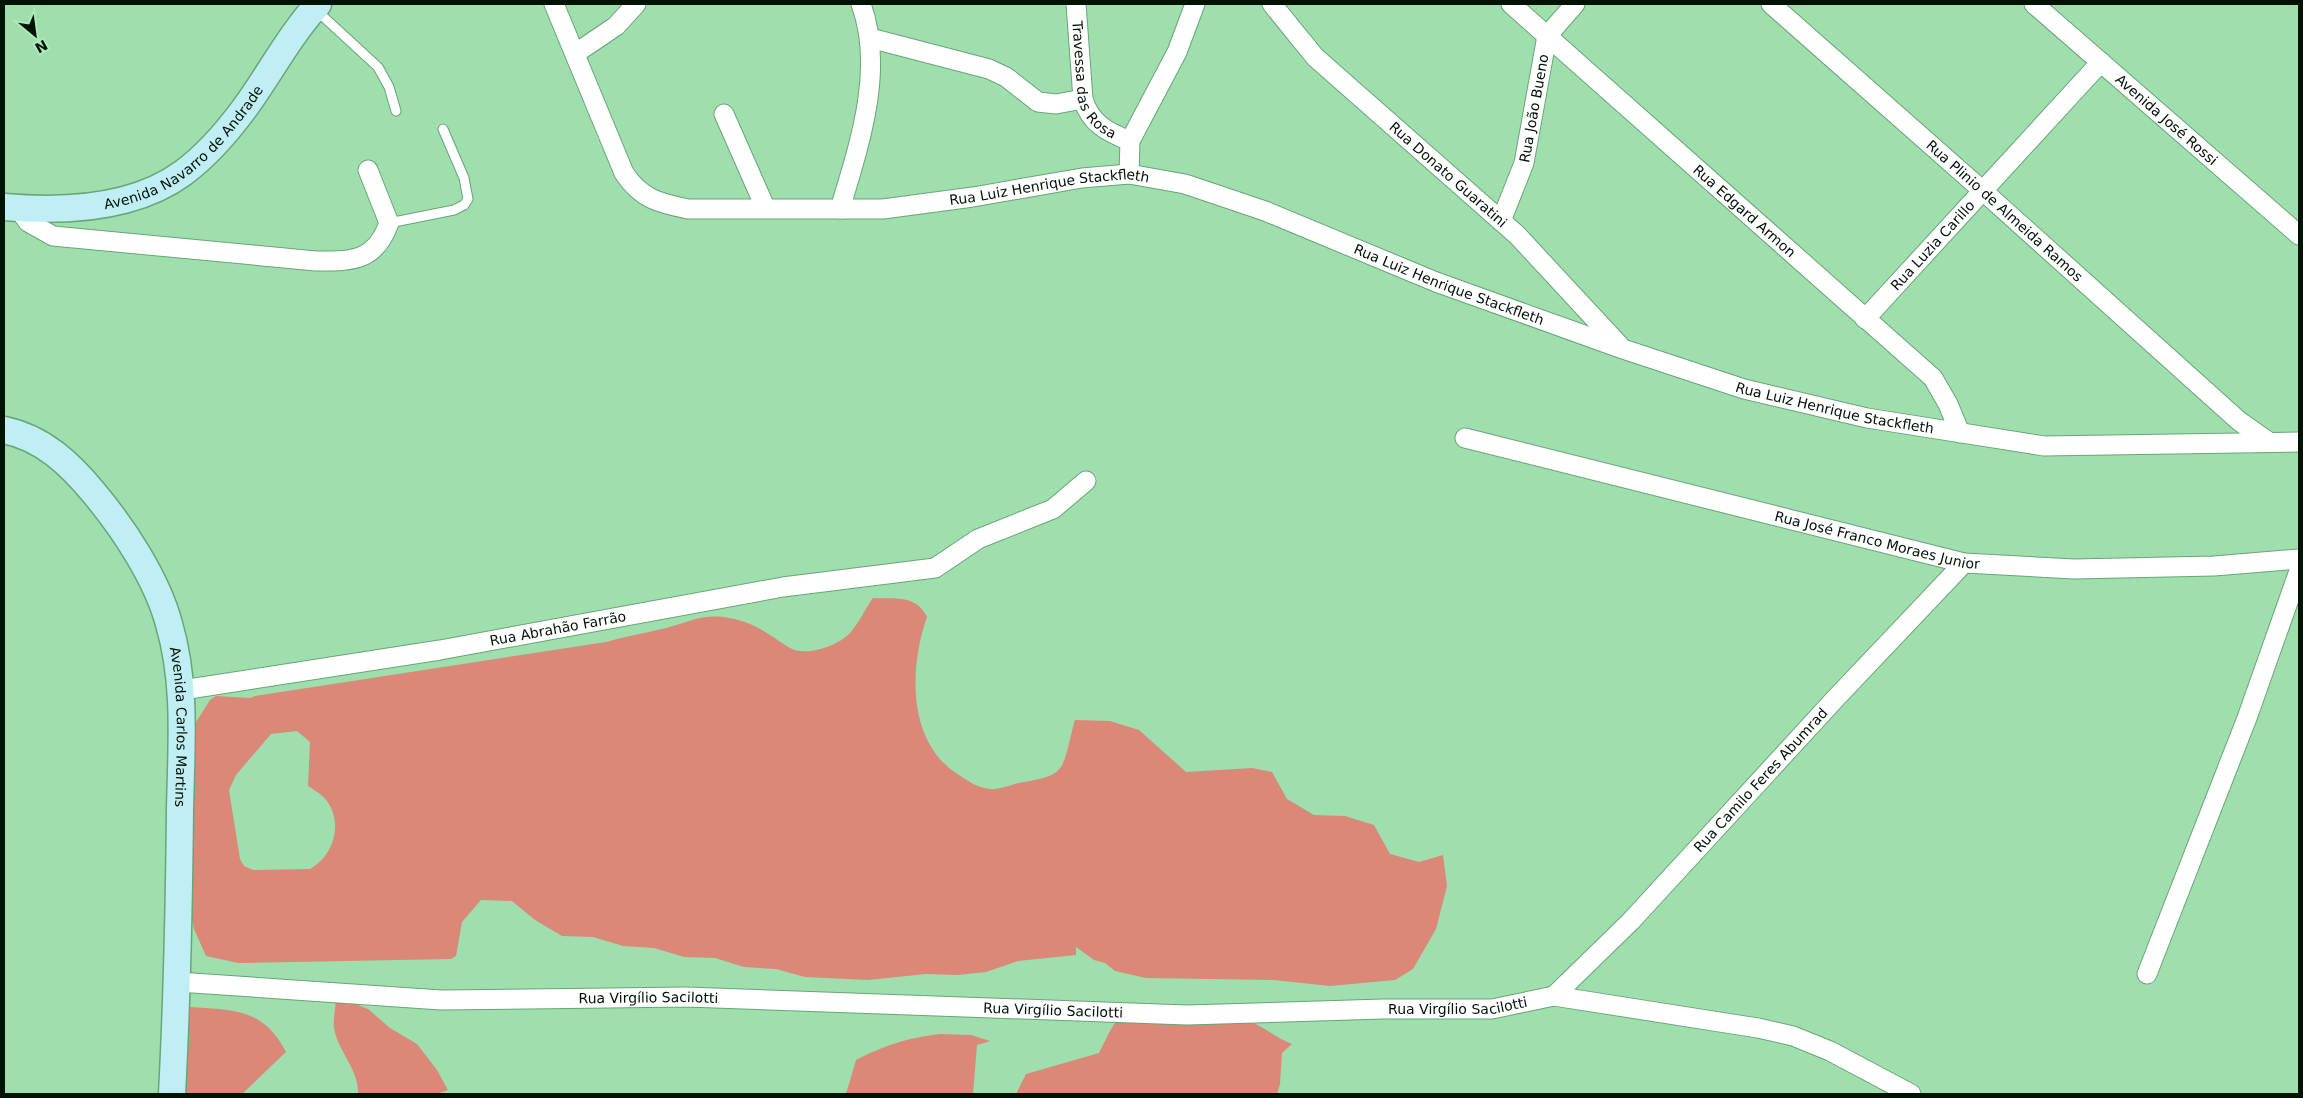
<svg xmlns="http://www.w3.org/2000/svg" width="2303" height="1098" font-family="'DejaVu Sans',sans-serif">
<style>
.green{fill:#dc8878;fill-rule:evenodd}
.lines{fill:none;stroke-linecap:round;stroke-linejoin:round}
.lane-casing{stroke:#68a577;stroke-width:11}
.street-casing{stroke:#68a577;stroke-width:21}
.secondary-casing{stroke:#68a577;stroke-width:29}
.lane{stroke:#fff;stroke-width:9}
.street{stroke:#fff;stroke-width:19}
.secondary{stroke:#c0eef5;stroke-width:26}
.labels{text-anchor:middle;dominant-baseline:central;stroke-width:4;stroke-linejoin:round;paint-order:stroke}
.street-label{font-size:14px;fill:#001204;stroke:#abebba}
</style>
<rect width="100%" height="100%" fill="#9fdead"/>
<!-- green -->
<path class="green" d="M 873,598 C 894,599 916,594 927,617 C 909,668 907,743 959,775 C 968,781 978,788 990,789 C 998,790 1010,785 1019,783 C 1032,780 1053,779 1061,767 C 1067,758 1071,732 1075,720 L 1110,721 L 1139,730 L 1186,772 L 1252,768 L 1272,772 L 1287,799 L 1314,815 L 1345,816 L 1374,825 L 1390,854 L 1419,862 L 1443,855 L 1447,886 L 1436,929 L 1413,969 L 1395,980 L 1330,986 L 1274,980 L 1146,978 L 1115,971 L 1105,963 L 1094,960 L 1076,947 L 1076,955 L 1018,961 L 986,972 L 957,975 L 926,974 L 868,980 L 805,977 L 776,969 L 744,967 L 715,958 L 684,957 L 654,948 L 623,946 L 593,937 L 562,936 L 535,920 L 512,901 L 481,900 L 462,922 L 456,956 L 451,959 L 238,963 L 206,956 L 194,929 L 187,892 L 187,771 L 196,722 L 210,700 L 216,696 L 250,698 L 255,696 L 606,642 C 626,636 646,633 666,628 C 690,622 703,613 729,618 C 757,623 767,634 790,648 C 806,657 838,646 850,633 C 859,623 865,609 873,598 ZM 297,731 L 310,742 L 308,786 C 314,790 323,795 327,801 C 343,823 334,856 310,869 L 253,870 L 244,866 L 240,859 L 229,790 L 236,775 L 271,734 Z
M 336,996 L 368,1009 L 390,1028 L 417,1044 L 437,1070 L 448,1090 L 437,1094 L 358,1094 C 359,1069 338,1052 334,1028 C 333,1018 336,1006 336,996 Z
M 1167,1005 C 1194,1008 1222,1009 1247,1020 C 1263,1026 1276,1038 1292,1044 L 1282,1053 L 1280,1084 L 1277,1094 L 1016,1094 L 1026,1074 L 1099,1053 C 1122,1008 1116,1011 1167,1005 Z
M 189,1007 C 234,1010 263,1008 286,1052 L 242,1094 L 168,1094 Z
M 940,1034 L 971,1035 L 990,1041 L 977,1045 L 973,1094 L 846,1094 L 856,1060 C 885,1045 907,1038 940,1034 Z"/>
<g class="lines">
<defs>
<path id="lane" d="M 316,10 L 378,67 L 389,87 L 396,111
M 389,223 L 454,210 L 464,205 L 468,199 L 464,178 L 443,129"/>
<g id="street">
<path id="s1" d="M 554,4 L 624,173 C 641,199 659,203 688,209 L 883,209 L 973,197 L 1082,178 L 1129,174 L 1185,184 L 1265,211 L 1436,282 L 1623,349 L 1744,389 L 1867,418 L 2044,446 L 2299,442"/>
<path id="s2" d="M 1076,4 L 1083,99 C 1090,123 1107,132 1130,141"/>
<path id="s3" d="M 1272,4 L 1315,57 L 1517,235 L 1620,346"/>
<path id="s4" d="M 1511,4 L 1933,378 L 1948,404 L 1960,433"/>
<path id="s5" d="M 1771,4 L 1983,191 L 2239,421 L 2269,442"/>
<path id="s6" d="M 2034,4 L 2299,235"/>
<path d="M 870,38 L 989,69 L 1006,77 L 1038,102 L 1056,104 L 1083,99"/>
<path d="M 576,53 L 616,26 L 636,4"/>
<path d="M 724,114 L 765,207"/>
<path d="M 1129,174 L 1130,141 L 1177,52 L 1195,4"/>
<path d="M 18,208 L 28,222 L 53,236 L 316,261 C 352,261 375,262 389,223 L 368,170"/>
<path d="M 840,209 C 859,145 885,70 861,4"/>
<path id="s7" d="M 1501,221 L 1524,163 L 1547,36 L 1575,4"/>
<path id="s8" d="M 1865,319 L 2101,62"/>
<path id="s9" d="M 1465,438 L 1964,563 L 2074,569 L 2214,566 L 2299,559"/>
<path id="s10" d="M 182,690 L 440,650 L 783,587 L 935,568 L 978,539 L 1053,509 L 1086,481"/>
<path d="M 2147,974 L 2247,718 L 2299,571"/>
<path id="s11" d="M 178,982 L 441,1000 L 687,997 L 1187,1015 L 1383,1009 L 1492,1009 L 1554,996 L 1758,1028 L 1793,1036 L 1830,1051 L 1911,1094"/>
<path id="s12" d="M 1554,996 L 1631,921 L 1835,699 L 1964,563"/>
</g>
<g id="secondary">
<path id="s13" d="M 4,207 C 63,212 134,209 183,173 C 206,156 227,132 244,109 C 269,75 289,36 318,4"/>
<path id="s14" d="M 4,430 C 43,438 70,464 94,493 C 124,529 157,579 169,624 C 187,685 181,749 180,811 C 179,906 177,1000 172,1094"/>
</g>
</defs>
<!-- lane casing -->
<use href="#lane" class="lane-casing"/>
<!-- street casing -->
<use href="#street" class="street-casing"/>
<!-- secondary casing -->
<use href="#secondary" class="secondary-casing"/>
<!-- lane -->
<use href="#lane" class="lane"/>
<!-- street -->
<use href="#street" class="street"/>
<!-- secondary -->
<use href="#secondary" class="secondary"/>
</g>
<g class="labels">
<!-- street labels -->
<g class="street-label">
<text stroke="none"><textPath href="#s2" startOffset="81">Travessa das Rosa</textPath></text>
<text stroke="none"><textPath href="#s7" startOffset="118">Rua João Bueno</textPath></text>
<text stroke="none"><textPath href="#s6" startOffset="176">Avenida José Rossi</textPath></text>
<text stroke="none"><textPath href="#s13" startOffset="201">Avenida Navarro de Andrade</textPath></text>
<text stroke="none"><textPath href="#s3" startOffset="246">Rua Donato Guaratini</textPath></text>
<text stroke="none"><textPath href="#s1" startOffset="622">Rua Luiz Henrique Stackfleth</textPath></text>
<text stroke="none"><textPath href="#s5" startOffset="312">Rua Plinio de Almeida Ramos</textPath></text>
<text stroke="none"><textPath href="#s4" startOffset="312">Rua Edgard Armon</textPath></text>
<text stroke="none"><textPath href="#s8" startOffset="100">Rua Luzia Carillo</textPath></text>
<text stroke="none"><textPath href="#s1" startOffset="1042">Rua Luiz Henrique Stackfleth</textPath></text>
<text stroke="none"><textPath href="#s1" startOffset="1448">Rua Luiz Henrique Stackfleth</textPath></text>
<text stroke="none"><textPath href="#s9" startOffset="425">Rua José Franco Moraes Junior</textPath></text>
<text stroke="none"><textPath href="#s10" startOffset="381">Rua Abrahão Farrão</textPath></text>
<text stroke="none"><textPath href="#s14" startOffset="368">Avenida Carlos Martins</textPath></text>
<text stroke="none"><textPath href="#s12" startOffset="299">Rua Camilo Feres Abumrad</textPath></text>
<text stroke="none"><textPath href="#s11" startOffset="471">Rua Virgílio Sacilotti</textPath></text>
<text stroke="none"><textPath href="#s11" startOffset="1281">Rua Virgílio Sacilotti</textPath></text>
<text stroke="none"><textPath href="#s11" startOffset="876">Rua Virgílio Sacilotti</textPath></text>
</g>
</g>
<!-- border -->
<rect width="2303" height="1098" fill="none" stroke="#001204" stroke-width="10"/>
<!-- north arrow -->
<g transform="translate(35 35) rotate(151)" stroke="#abebba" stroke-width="4" paint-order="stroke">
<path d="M0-4L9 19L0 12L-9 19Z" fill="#001204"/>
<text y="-8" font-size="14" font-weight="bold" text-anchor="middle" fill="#001204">N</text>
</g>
</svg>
